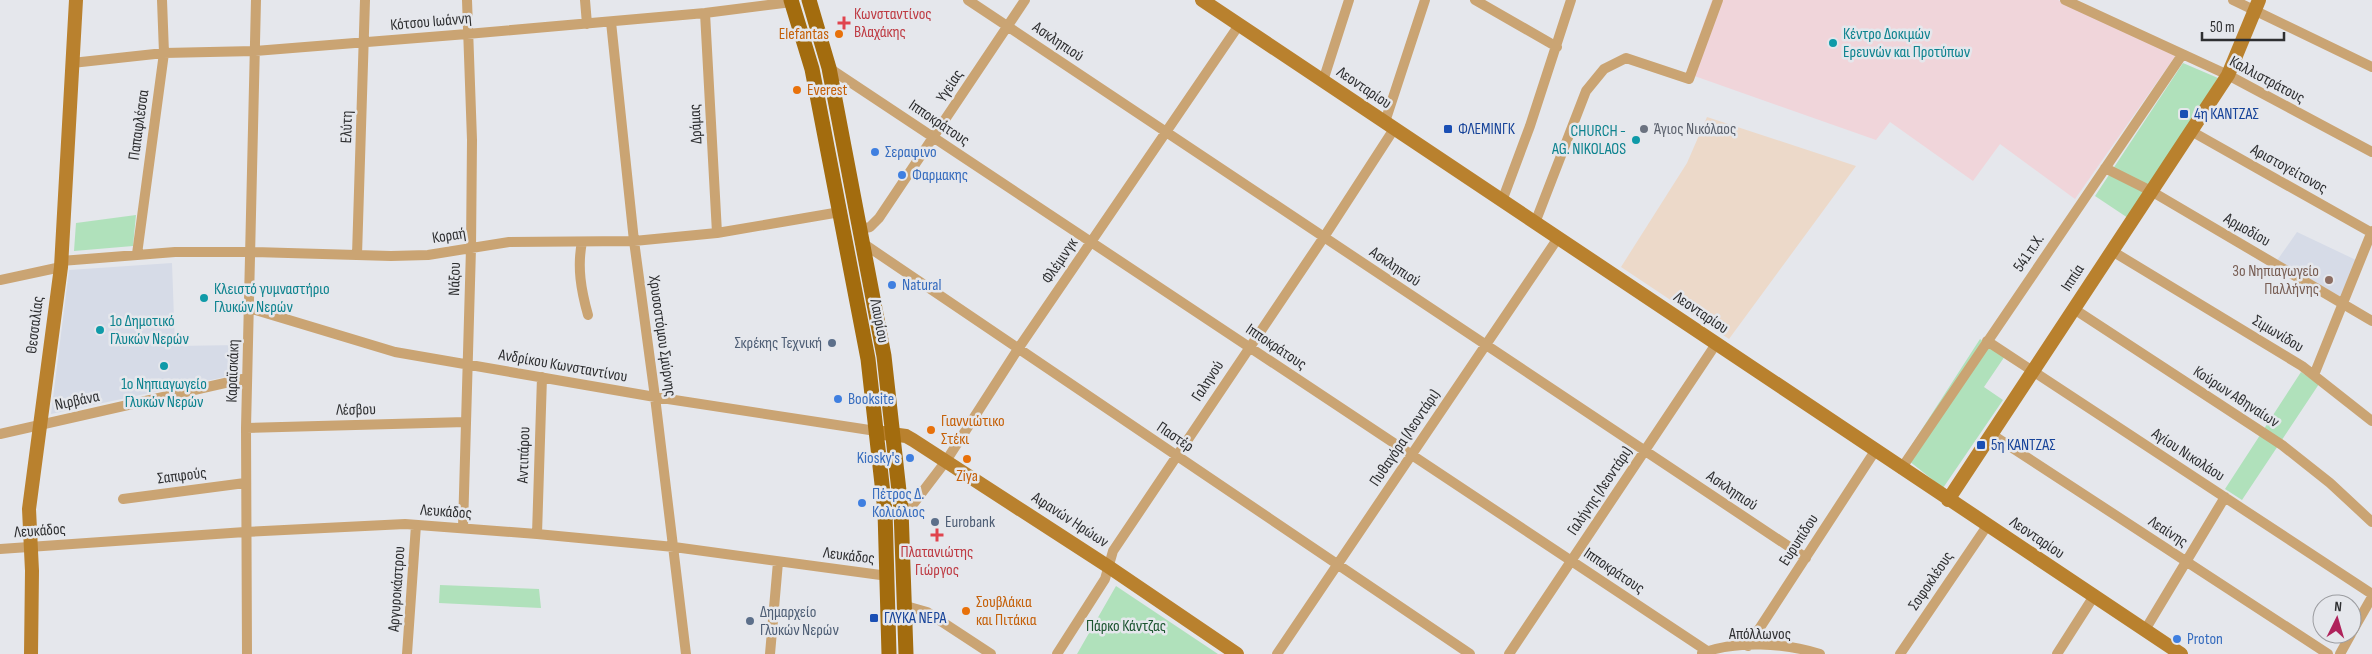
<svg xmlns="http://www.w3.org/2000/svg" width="2372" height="654" font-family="'Sofia Sans Condensed',sans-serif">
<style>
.commercial{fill:#f0d5da}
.industrial{fill:#ecd9c9}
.built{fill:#d6dbe7}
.green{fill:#b0e1bb}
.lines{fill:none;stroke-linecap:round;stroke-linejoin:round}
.street{stroke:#caa473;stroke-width:10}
.secondary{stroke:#b9812e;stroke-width:14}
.primary{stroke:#a36c0e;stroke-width:15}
.health-dot{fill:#e0444e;stroke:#e5e7ec;stroke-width:2}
.food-dot{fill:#e8710a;stroke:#e5e7ec;stroke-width:2}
.culture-dot{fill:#0f9aa8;stroke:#e5e7ec;stroke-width:2}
.transit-dot{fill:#1a4fb4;stroke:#e5e7ec;stroke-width:2}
.worship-dot{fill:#6b7280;stroke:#e5e7ec;stroke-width:2}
.shop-dot{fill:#3f7fe0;stroke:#e5e7ec;stroke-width:2}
.education-dot{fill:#8d6e63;stroke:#e5e7ec;stroke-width:2}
.service-dot{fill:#5c6f8a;stroke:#e5e7ec;stroke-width:2}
.labels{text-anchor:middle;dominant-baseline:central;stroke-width:5;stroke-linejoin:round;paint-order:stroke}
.health-label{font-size:16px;fill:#be3a42;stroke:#e5e7ec;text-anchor:start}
.street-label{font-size:16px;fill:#2e2f31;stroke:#e5e7ec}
.food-label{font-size:16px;fill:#c56008;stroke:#e5e7ec;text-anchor:start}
.culture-label{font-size:16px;fill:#0d838f;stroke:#e5e7ec;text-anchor:start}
.transit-label{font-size:16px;fill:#164399;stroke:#e5e7ec;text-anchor:start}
.worship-label{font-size:16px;fill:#5b616d;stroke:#e5e7ec;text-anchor:start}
.shop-label{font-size:16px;fill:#366cbe;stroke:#e5e7ec;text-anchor:start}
.education-label{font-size:16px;fill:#785e54;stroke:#e5e7ec;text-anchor:end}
.service-label{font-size:16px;fill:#4e5e75;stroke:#e5e7ec;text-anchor:start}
.park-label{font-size:16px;fill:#1b542f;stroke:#e5e7ec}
</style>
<rect width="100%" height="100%" fill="#e5e7ec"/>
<!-- commercial -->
<path class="commercial" d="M 1712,0 L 2058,0 L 2176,55 L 2075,199 L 2000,144 L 1973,181 L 1890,122 L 1876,140 L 1686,73 Z"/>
<!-- industrial -->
<path class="industrial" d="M 1707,117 L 1856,166 L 1729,339 L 1621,267 L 1687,163 Z"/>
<!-- built -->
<path class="built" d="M 2297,232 L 2356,260 L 2343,298 L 2276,262 Z
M 172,263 L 175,346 L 240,345 L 239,374 L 51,414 L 69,270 Z"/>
<!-- green -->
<path class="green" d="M 2183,63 L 2218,78 L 2128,218 L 2095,196 Z
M 136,215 L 133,246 L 74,251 L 76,223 Z
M 1980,339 L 2005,356 L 1984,387 L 2003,400 L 1943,488 L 1904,457 Z
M 2301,372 L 2319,384 L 2242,500 L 2225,489 Z
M 440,585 L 539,589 L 541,608 L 439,603 Z
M 1116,586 L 1218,654 L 1077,654 Z"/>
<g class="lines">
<!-- street -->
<path class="street" d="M 585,0 L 587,24
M 968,0 L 1806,558
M 1475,0 L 1557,47
M 2065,0 L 2228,75 L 2372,152
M 2233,0 L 2372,67
M 705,13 L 717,233
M 611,22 L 634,241 L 655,397 L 686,654
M 72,63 L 164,53 L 255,51 L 467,34 L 705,13 L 792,2
M 829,68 L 1707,651
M 1323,81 L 1349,0
M 1385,122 L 1425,0
M 2191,131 L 2372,233
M 2105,168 L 2151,191 L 2372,321
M 1502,201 L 1530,126 L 1571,0
M 1535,223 L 1586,91 L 1604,69 L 1626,58 L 1689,79 L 1718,0
M 861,229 L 870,227 L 879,218 L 1025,0
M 582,242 C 577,267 581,290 588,315
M 864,244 L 1470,654
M 2112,251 L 2302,366 L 2372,421
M 137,254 L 164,53 L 162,0
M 357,255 L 365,0
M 61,261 L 175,252 L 251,252 L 391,256 L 428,255 L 509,242 L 634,241 L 717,233 L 840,212
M 0,280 L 61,267
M 249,308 L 395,352 L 655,397 L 876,431
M 2074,309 L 2282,445 L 2330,483 L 2372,522
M 1987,341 L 2372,594
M 2314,375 L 2372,231
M 246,428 L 466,422
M 0,434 L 247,378
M 1991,434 L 2328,654
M 1901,469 L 2182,55
M 123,499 L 245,483
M 901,509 L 914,503 L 946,461 L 1018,349 L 1239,25
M 463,528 L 471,248 L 472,140 L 467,0
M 537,534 L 542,377
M 0,549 L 245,532 L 405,524 L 537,534 L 674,547 L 888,576
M 906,606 L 927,612 L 991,654
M 2145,630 L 2225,497
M 2352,632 L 2372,597
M 1748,646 L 1875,451
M 1702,653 C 1737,640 1785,643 1820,654
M 247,654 L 246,428 L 256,0
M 407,654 L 416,525
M 770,654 L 778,562
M 1057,654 L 1105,579 L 1113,551 L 1324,237 L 1394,129
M 1277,654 L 1558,238
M 1509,654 L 1716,344
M 1900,654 L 1987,526
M 2057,654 L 2094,596
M 2340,654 L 2351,634"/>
<!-- secondary -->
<path class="secondary" d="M 1202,0 L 2181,654
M 884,433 L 906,436 L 913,440 L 1109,567 L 1237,654
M 1948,500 L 2228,75 L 2259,0
M 31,654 L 32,571 L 29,509 L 61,267 L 76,0"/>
<!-- primary -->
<path class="primary" d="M 791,0 L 812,69 L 868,359 L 885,511 L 889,654
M 809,0 L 829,68 L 884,356 L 901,509 L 906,654"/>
</g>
<!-- markers -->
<g class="health-dot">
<path d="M841.5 15.5h5v5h5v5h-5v5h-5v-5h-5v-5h5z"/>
<path d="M934.5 527.5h5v5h5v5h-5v5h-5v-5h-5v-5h5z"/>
</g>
<g class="food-dot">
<circle cx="839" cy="34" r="5"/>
<circle cx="797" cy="90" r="5"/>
<circle cx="931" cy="430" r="5"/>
<circle cx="967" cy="459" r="5"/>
<circle cx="966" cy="611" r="5"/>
</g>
<g class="culture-dot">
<circle cx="1833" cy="43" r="5"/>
<circle cx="1636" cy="140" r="5"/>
<circle cx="204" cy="298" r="5"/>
<circle cx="100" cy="330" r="5"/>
<circle cx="164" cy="366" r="5"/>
</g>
<g class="transit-dot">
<rect x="2179" y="109" width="10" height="10" rx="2.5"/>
<rect x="1443" y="124" width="10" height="10" rx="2.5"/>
<rect x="1976" y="440" width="10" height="10" rx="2.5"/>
<rect x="869" y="613" width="10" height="10" rx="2.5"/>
</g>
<circle class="worship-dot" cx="1644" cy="129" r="5"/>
<g class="shop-dot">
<circle cx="875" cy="152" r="5"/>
<circle cx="902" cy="175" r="5"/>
<circle cx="892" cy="285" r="5"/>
<circle cx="838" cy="399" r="5"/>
<circle cx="910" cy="458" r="5"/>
<circle cx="862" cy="503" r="5"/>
<circle cx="2177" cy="639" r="5"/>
</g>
<circle class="education-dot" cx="2329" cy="280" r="5"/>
<g class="service-dot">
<circle cx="832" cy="343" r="5"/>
<circle cx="935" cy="522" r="5"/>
<circle cx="750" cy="621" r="5"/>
</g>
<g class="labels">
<!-- health labels -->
<g class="health-label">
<text x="854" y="14">Κωνσταντίνος<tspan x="854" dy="18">Βλαχάκης</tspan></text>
<text x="937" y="552" text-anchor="middle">Πλατανιώτης<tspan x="937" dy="18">Γιώργος</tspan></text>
</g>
<!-- street labels -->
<g class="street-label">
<text transform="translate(431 22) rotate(-5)">Κότσου Ιωάννη</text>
<text transform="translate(1058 42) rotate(34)">Ασκληπιού</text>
<text transform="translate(2267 80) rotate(28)">Καλλιστράτους</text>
<text transform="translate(950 86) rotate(-57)">Υγείας</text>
<text transform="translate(1364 88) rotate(34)">Λεονταρίου</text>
<text transform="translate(939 123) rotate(34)">Ιπποκράτους</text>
<text transform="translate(696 124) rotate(-93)">Δράμας</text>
<text transform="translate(139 125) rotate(-82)">Παπαφλέσσα</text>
<text transform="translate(347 127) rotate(-88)">Ελύτη</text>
<text transform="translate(2289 169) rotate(29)">Αριστογείτονος</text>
<text transform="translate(2247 230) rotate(30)">Αρμοδίου</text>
<text transform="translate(449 236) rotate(-9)">Κοραή</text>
<text transform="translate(2029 253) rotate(-56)">541 π.Χ.</text>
<text transform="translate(1060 261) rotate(-56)">Φλέμινγκ</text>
<text transform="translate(1395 267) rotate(34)">Ασκληπιού</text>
<text transform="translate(2073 278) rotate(-57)">Ιππία</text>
<text transform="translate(455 279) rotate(-88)">Νάξου</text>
<text transform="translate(1701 313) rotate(34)">Λεονταρίου</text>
<text transform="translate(879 321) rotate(79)">Λαυρίου</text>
<text transform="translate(35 325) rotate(-83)">Θεσσαλίας</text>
<text transform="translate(2278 334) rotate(31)">Σιμωνίδου</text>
<text transform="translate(662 336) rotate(82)">Χρυσοστόμου Σμύρνης</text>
<text transform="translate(1276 347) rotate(34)">Ιπποκράτους</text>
<text transform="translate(563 366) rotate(10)">Ανδρίκου Κωνσταντίνου</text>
<text transform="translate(233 371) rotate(-88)">Καραϊσκάκη</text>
<text transform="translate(1208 381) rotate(-57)">Γαληνού</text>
<text transform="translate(2236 397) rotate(33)">Κούρων Αθηναίων</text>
<text transform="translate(77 401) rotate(-12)">Νιρβάνα</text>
<text transform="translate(356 410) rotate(-1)">Λέσβου</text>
<text transform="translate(1175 437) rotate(34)">Παστέρ</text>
<text transform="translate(1405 438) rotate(-56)">Πυθαγόρα (Λεοντάρι)</text>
<text transform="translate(524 455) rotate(-88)">Αντιπάρου</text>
<text transform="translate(2188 455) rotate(33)">Αγίου Νικολάου</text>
<text transform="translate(182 476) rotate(-7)">Σαπφούς</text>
<text transform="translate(1600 491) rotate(-56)">Γαλήνης (Λεοντάρι)</text>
<text transform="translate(1732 491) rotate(34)">Ασκληπιού</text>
<text transform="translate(446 512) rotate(4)">Λευκάδος</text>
<text transform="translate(1070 520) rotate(33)">Αφανών Ηρώων</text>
<text transform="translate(40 531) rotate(-4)">Λευκάδος</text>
<text transform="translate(2168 532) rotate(33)">Λεαίνης</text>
<text transform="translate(2037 538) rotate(34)">Λεονταρίου</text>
<text transform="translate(1799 540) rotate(-57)">Ευρυπίδου</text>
<text transform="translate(849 556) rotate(7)">Λευκάδος</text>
<text transform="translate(1614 571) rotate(34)">Ιπποκράτους</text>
<text transform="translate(1931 581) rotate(-56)">Σοφοκλέους</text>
<text transform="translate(397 589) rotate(-86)">Αργυροκάστρου</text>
<text x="1760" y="634">Απόλλωνος</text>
</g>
<!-- food labels -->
<g class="food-label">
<text x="829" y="34" text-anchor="end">Elefantas</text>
<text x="807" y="90">Everest</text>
<text x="941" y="421">Γιαννιώτικο<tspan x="941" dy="18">Στέκι</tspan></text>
<text x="967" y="476" text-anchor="middle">Ziya</text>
<text x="976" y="602">Σουβλάκια<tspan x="976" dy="18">και Πιτάκια</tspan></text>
</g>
<!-- culture labels -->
<g class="culture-label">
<text x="1843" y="34">Κέντρο Δοκιμών<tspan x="1843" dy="18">Ερευνών και Προτύπων</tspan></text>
<text x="1626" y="131" text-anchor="end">CHURCH -<tspan x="1626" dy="18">AG. NIKOLAOS</tspan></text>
<text x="214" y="289">Κλειστό γυμναστήριο<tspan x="214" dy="18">Γλυκών Νερών</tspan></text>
<text x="110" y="321">1ο Δημοτικό<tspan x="110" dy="18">Γλυκών Νερών</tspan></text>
<text x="164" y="384" text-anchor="middle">1ο Νηπιαγωγείο<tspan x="164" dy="18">Γλυκών Νερών</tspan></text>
</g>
<!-- transit labels -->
<g class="transit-label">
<text x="2194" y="114">4η ΚΑΝΤΖΑΣ</text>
<text x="1458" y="129">ΦΛΕΜΙΝΓΚ</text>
<text x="1991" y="445">5η ΚΑΝΤΖΑΣ</text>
<text x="884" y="618">ΓΛΥΚΑ ΝΕΡΑ</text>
</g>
<!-- worship labels -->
<g class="worship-label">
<text x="1654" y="129">Άγιος Νικόλαος</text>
</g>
<!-- shop labels -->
<g class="shop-label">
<text x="885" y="152">Σεραφινο</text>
<text x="912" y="175">Φαρμακης</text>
<text x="902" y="285">Natural</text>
<text x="848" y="399">Booksite</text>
<text x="900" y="458" text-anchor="end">Kiosky's</text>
<text x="872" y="494">Πέτρος Δ.<tspan x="872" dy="18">Κολιόλιος</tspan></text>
<text x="2187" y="639">Proton</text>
</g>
<!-- education labels -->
<g class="education-label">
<text x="2319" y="271">3ο Νηπιαγωγείο<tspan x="2319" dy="18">Παλλήνης</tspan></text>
</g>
<!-- service labels -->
<g class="service-label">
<text x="822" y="343" text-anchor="end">Σκρέκης Τεχνική</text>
<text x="945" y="522">Eurobank</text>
<text x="760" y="612">Δημαρχείο<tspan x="760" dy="18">Γλυκών Νερών</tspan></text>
</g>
<!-- park labels -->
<g class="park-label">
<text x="1126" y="626">Πάρκο Κάντζας</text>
</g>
</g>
<!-- north arrow -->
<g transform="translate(2337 619) rotate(5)"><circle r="24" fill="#e5e7ec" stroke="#9c9da1"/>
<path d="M0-4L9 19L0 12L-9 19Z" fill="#af225b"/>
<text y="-8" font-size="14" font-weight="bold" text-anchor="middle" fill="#2e2f31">N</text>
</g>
<!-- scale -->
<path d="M2202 32v8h82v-8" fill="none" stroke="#2e2f31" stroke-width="2.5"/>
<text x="2210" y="32" font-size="15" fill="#2e2f31" stroke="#e5e7ec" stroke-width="4" paint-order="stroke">50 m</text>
</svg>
